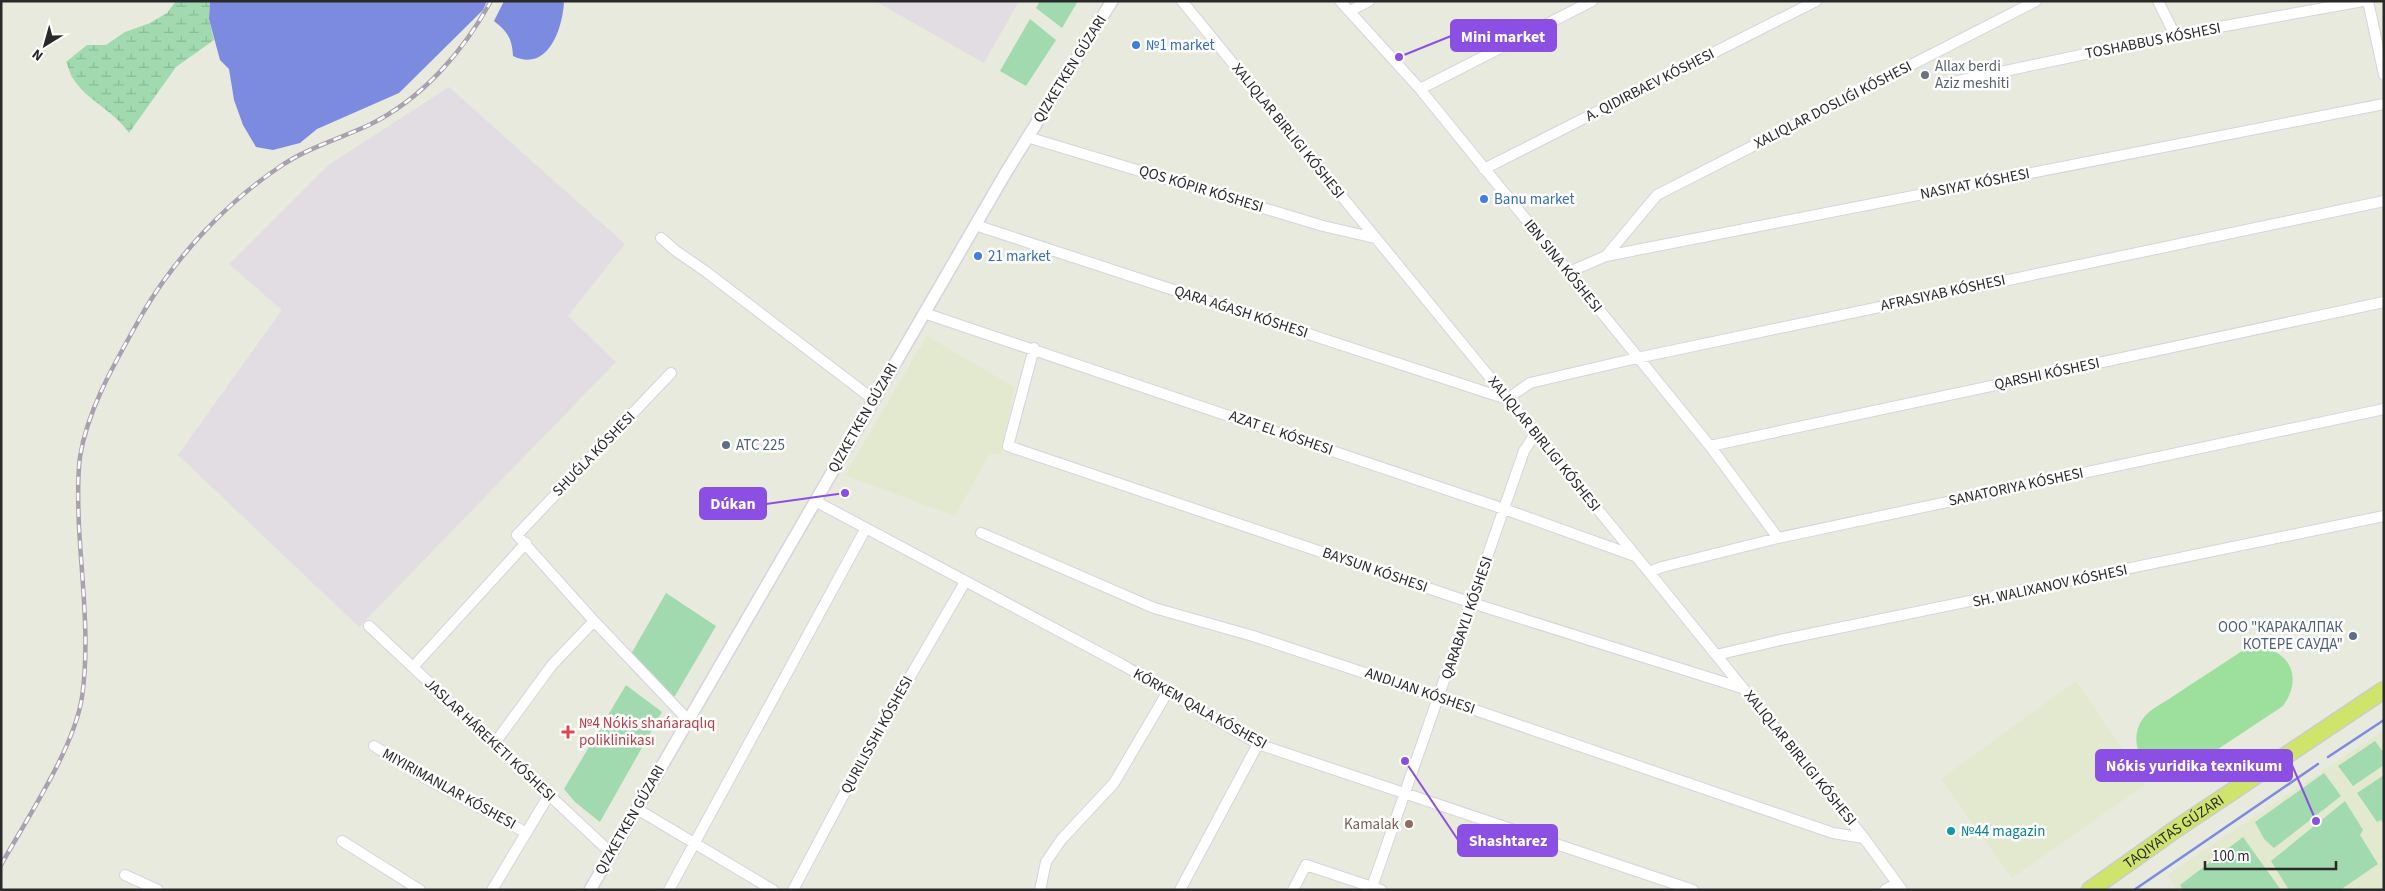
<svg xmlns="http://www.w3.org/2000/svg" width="2385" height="891" font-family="'Source Sans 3',sans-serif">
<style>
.industrial{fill:#e2dde3}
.education{fill:#e2e9ce}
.grass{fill:#a0daae}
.wetland{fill:url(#wetland-marsh)}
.pitch{fill:#9de09e}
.water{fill:#7c8bdf}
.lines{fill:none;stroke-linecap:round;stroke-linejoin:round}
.stream{stroke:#7c8bdf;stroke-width:2.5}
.minor-casing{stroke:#d8d2e0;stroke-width:12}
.tertiary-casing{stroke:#d8d2e0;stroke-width:14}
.trunk-casing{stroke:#ccc;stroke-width:19}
.minor{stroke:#fff;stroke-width:10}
.tertiary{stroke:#fff;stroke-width:11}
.trunk{stroke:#cee46a;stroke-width:16}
.rail-casing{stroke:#a8a0b1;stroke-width:4.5}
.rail{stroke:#fff;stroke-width:2.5;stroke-dasharray:8;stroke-linecap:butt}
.shop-dot{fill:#3f7fe0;stroke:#fff;stroke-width:2}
.worship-dot{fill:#6b7280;stroke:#fff;stroke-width:2}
.service-dot{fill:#5c6f8a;stroke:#fff;stroke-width:2}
.health-dot{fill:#e0444e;stroke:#fff;stroke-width:2}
.education-dot{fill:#8d6e63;stroke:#fff;stroke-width:2}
.culture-dot{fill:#0f9aa8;stroke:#fff;stroke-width:2}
.labels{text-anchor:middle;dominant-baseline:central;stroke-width:5;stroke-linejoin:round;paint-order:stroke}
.street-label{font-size:15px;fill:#292929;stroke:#fff}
.shop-label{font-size:15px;fill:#366cbe;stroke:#fff;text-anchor:start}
.worship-label{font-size:15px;fill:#5b616d;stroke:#fff;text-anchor:start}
.service-label{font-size:15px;fill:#4e5e75;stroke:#fff;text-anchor:start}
.health-label{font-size:15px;fill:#be3a42;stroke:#fff;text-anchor:start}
.education-label{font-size:15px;fill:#785e54;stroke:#fff;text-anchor:end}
.culture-label{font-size:15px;fill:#0d838f;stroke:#fff;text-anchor:start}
.leader{fill:none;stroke:#8b50e3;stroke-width:2}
.callout-dot{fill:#8b50e3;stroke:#fff;stroke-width:2}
.callout{fill:#8b50e3;stroke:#8b50e3;stroke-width:2}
.callout-label{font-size:16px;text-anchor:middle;font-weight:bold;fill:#fff}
</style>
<defs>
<pattern id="wetland-marsh" width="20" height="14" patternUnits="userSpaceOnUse" patternTransform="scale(1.25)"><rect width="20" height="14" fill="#a0daae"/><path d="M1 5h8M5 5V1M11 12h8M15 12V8" fill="none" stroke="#8abb96"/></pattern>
</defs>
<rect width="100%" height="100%" fill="#e8eadd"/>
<!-- industrial -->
<path class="industrial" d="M 875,1 L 1019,1 L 984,63 Z
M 449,87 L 625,244 L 568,316 L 616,362 L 359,627 L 178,455 L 282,310 L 229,264 L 327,166 Z"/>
<!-- education -->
<path class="education" d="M 927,336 L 1014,387 L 1001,455 L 990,453 L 955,516 L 845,475 Z
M 2076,681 L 2146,784 L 2012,878 L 1941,779 Z
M 2382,731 L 2384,734 L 2384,890 L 2177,890 L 2167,875 Z"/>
<!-- grass -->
<path class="grass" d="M 1040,1 L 1078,1 L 1062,28 L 1036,8 Z
M 1030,19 L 1056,40 L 1026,86 L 1000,71 Z
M 666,593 L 716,626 L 675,696 L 671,697 L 631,654 Z
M 626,685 L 662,712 L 600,822 L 575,802 L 564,789 Z
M 2375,741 L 2384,753 L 2384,765 L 2353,786 L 2338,766 Z
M 2324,773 L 2341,796 L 2274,848 L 2264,839 L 2255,822 Z
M 2384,775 L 2384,825 L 2381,820 L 2377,822 L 2357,793 Z
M 2345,801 L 2363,830 L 2360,835 L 2378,864 L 2340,890 L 2289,890 L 2271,861 Z
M 2243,837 L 2281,890 L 2183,890 L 2180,885 Z"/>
<!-- wetland -->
<path class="wetland" d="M 176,1 L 210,1 L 209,19 L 214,40 L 176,67 L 129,133 C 113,110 88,101 74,80 C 70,75 69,68 66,62 L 87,45 L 106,45 L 125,32 L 150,23 L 167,13 Z"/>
<!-- pitch -->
<path class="pitch" d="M 2257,646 C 2291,651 2303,678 2283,706 L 2185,771 C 2171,774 2157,774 2146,763 C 2135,752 2133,733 2142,720 C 2149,709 2164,703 2175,695 C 2198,680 2222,664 2245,649 Z"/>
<!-- water -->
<path class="water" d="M 210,1 L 487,1 L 483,10 L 399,93 L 317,129 L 300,143 L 273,150 L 256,147 L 243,125 L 234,100 L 229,69 L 220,60 L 209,19 Z
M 504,1 L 564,1 C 563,28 548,73 513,56 C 512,39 508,32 494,21 Z"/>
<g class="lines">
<!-- stream -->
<path class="stream" d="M 2328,757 L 2384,720
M 2134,890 L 2318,764"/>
<defs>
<path id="minor" d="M 1182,1 L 1649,572 L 1864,838 L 1902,890
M 1340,1 L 1420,89 L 1710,446 L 1778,538
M 2158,1 L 2175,35
M 2368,1 L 2384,75
M 1350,11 L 1369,1
M 1944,84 L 2175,35 L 2363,1
M 1420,89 L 1592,1
M 1027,137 L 1323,226 L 1375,238
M 1484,169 L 1816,1
M 975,225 L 1507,399 L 1530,383 L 1637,358 L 2384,201
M 661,238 L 676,251 L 705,271 L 874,400
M 1606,256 L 1657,195 L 2036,1
M 1569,272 L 1606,256 L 2384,104
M 924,313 L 1504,509 L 1635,556
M 1034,348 L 1008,446 L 1472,603 L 1742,688
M 671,373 L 517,535 L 594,621 L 688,720
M 1710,446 L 2384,302
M 815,501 L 1121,664 L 1258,744 L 1693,890
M 981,533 L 1154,608 L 1253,636 L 1440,698 L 1833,833 L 1864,838
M 1649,572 L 1662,567 L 1778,538 L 2384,409
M 369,626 L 611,853
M 1716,655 L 1780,640 L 2384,516
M 413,667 L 526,543
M 494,744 L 552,665 L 594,621
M 374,746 L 427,779 L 525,832
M 637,809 L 773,890
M 342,841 L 420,890
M 125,875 L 158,890
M 492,890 L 549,795
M 669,890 L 866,528
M 793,890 L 867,751 L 965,582
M 1040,890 L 1046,862 L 1061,840 L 1114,783 L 1167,693
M 1180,890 L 1258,744
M 1293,890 L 1306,865 L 1381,890
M 1371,890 L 1524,451 L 1535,434
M 1885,890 L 1897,883"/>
<path id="tertiary" d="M 590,890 L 1005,174 L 1112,1"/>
<g id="trunk">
<path id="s1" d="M 2090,890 L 2176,829 L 2384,690"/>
</g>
</defs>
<!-- minor casing -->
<use href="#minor" class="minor-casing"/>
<!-- tertiary casing -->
<use href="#tertiary" class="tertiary-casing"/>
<!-- trunk casing -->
<use href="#trunk" class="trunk-casing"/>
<!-- minor -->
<use href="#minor" class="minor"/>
<!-- tertiary -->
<use href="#tertiary" class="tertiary"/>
<!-- trunk -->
<use href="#trunk" class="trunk"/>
<defs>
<path id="rail" d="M 1,865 C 27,818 74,749 82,697 C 90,642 82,582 79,527 C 78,504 77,480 80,457 C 88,406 119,356 144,311 C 176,257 226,203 278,168 C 306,148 339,139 369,125 C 422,99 463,52 491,1"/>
</defs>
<!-- rail casing -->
<use href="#rail" class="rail-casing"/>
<!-- rail -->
<use href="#rail" class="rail"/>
</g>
<!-- markers -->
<g class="shop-dot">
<circle cx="1136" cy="45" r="5"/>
<circle cx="1484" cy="199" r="5"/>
<circle cx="978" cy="256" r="5"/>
</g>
<circle class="worship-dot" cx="1925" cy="75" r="5"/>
<g class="service-dot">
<circle cx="726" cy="445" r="5"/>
<circle cx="2353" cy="636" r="5"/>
</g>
<path class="health-dot" d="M565.5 724.5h5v5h5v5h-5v5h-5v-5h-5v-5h5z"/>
<circle class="education-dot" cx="1409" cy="824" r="5"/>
<circle class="culture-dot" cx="1951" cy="831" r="5"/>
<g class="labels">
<!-- street labels -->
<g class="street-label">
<text transform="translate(2153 41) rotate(-11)">TOSHABBUS KÓSHESI</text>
<text transform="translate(1070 69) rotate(-58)">QIZKETKEN GÚZARI</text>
<text transform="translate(1650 85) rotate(-27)">A. QIDIRBAEV KÓSHESI</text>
<text transform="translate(1833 105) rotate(-27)">XALIQLAR DOSLIǴI KÓSHESI</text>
<text transform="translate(1288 131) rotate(51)">XALIQLAR BIRLIGI KÓSHESI</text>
<text transform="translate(1975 184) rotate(-11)">NASIYAT KÓSHESI</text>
<text transform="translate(1201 189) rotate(17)">QOS KÓPIR KÓSHESI</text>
<text transform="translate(1563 266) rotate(51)">IBN SINA KÓSHESI</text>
<text transform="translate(1943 293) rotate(-12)">AFRASIYAB KÓSHESI</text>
<text transform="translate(1241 312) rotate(18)">QARA AǴASH KÓSHESI</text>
<text transform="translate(2047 374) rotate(-12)">QARSHI KÓSHESI</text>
<text transform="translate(863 418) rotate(-60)">QIZKETKEN GÚZARI</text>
<text transform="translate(1281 433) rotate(19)">AZAT EL KÓSHESI</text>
<text transform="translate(1544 444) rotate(51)">XALIQLAR BIRLIGI KÓSHESI</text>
<text transform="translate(594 454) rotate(-46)">SHUǴLA KÓSHESI</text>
<text transform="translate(2016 487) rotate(-12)">SANATORIYA KÓSHESI</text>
<text transform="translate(1375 570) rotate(19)">BAYSUN KÓSHESI</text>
<text transform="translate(2050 586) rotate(-12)">SH. WALIXANOV KÓSHESI</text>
<text transform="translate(1467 618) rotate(-71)">QARABAYLI KÓSHESI</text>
<text transform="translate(1420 691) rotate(19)">ANDIJAN KÓSHESI</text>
<text transform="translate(1200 709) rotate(29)">KÓRKEM QALA KÓSHESI</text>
<text transform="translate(877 735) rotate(-61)">QURILISSHI KÓSHESI</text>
<text transform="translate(490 740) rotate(43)">JASLAR HÁREKETI KÓSHESI</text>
<text transform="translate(1800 758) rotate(51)">XALIQLAR BIRLIGI KÓSHESI</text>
<text transform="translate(449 789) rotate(29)">MIYIRIMANLAR KÓSHESI</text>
<text transform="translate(630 820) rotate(-60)">QIZKETKEN GÚZARI</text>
<text stroke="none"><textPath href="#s1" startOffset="102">TAQIYATAS GÚZARI</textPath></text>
</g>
<!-- shop labels -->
<g class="shop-label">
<text x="1146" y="45">№1 market</text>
<text x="1494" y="199">Banu market</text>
<text x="988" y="256">21 market</text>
</g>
<!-- worship labels -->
<g class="worship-label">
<text x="1935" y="66">Allax berdi<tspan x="1935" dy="17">Aziz meshiti</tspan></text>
</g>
<!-- service labels -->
<g class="service-label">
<text x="736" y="445">АТС 225</text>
<text x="2343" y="627" text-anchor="end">ООО "КАРАКАЛПАК<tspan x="2343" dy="17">КОТЕРЕ САУДА"</tspan></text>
</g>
<!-- health labels -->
<g class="health-label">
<text x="579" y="723">№4 Nókis shańaraqlıq<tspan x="579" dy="17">poliklinikası</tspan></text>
</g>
<!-- education labels -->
<g class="education-label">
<text x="1399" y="824">Kamalak</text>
</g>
<!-- culture labels -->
<g class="culture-label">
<text x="1961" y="831">№44 magazin</text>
</g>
</g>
<!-- callouts -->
<path class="leader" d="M1399 57L1451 36M845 493L766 504M2316 821L2292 765M1405 761L1458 840"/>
<g class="callout-dot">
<circle cx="1399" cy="57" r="5"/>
<circle cx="845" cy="493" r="5"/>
<circle cx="2316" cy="821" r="5"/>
<circle cx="1405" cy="761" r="5"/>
</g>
<g class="callout">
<rect x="1451" y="20" width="105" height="31" rx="5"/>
<rect x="700" y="488" width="66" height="31" rx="5"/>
<rect x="2096" y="750" width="196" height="31" rx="5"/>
<rect x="1458" y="825" width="99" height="31" rx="5"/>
</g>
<g class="callout-label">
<text x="1503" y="42">Mini market</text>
<text x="733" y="509">Dúkan</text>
<text x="2194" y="771">Nókis yuridika texnikumı</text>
<text x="1508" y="846">Shashtarez</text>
</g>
<!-- border -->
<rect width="2385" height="891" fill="none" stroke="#292929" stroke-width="5"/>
<!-- north arrow -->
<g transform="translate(45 45) rotate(217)" stroke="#ffffff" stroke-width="4" paint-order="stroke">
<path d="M0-4L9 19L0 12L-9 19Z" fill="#292929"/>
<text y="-8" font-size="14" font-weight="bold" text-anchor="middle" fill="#292929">N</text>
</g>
<!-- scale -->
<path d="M2205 861v8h131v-8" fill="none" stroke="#292929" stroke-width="2.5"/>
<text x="2212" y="861" font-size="15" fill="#292929" stroke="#ffffff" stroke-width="4" paint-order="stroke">100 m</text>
</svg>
